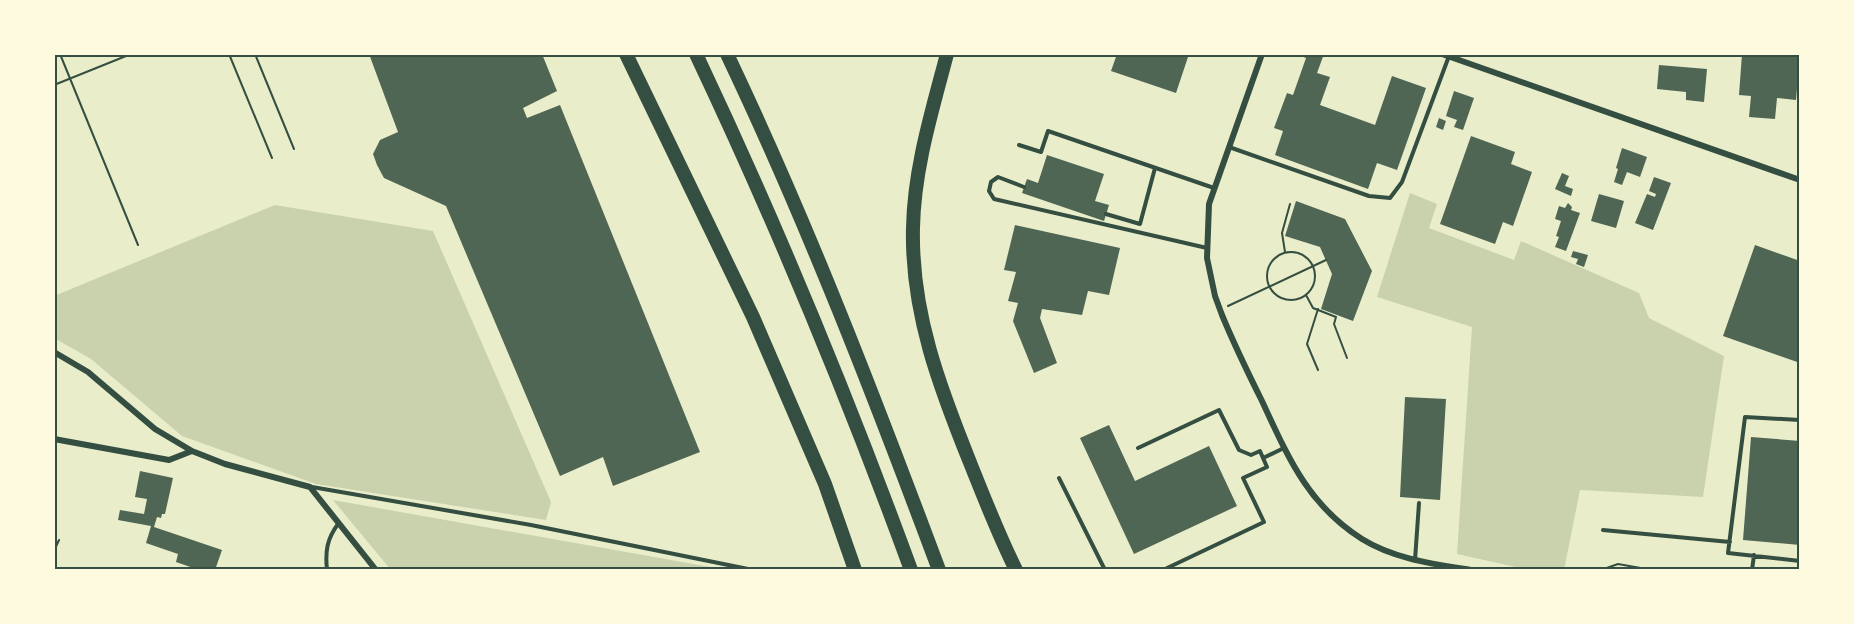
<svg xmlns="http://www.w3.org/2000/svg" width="1854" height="624" font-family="Quicksand,sans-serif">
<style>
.green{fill:#cad2ad}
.building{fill:#4f6655}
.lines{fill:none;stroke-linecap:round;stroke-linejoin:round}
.path{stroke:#344e41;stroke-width:2}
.service{stroke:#344e41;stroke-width:4}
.minor{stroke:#344e41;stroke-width:6}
.motorway{stroke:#344e41;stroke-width:14}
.neatline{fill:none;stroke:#344e41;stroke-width:2}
</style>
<rect width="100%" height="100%" fill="#e9edc9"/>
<!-- green -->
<path class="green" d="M 1410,193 L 1437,204 L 1429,228 L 1514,260 L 1521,241 L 1639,293 L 1649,318 L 1724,356 L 1703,497 L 1580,490 L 1564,570 L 1529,570 L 1457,554 L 1472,327 L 1377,297 Z
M 275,205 L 433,231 L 551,502 L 546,520 L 316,484 L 182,436 L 91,359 L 54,338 L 54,296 Z
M 333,500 L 727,570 L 391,570 Z"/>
<!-- building -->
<path class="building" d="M 369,54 L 542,54 L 557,91 L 523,108 L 527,118 L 560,105 L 700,452 L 613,486 L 603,457 L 560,476 L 446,206 L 384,178 L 377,165 L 373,154 L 380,140 L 398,132 Z
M 1117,54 L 1189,54 L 1176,93 L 1111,71 Z
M 1295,54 L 1324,54 L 1317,73 L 1330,77 L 1320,105 L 1375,125 L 1392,76 L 1426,88 L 1397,170 L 1377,163 L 1368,189 L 1275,155 L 1283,131 L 1274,128 L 1287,93 L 1293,95 L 1306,58 Z
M 1742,54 L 1800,54 L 1796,100 L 1777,98 L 1775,119 L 1749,117 L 1751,96 L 1739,95 Z
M 1659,65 L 1707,69 L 1704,102 L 1686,100 L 1686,92 L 1657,89 Z
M 1454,91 L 1474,98 L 1463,130 L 1454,127 L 1457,120 L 1446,116 Z
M 1439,118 L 1446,121 L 1443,130 L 1436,127 Z
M 1471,136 L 1515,152 L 1511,164 L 1532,172 L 1513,226 L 1503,222 L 1495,244 L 1440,224 Z
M 1622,148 L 1647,157 L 1640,177 L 1627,172 L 1622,185 L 1614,182 L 1618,169 L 1616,168 Z
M 1047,155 L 1104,174 L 1095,201 L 1109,205 L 1104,221 L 1022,193 L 1027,179 L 1038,183 Z
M 1562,173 L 1569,176 L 1565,186 L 1573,189 L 1571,196 L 1555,189 Z
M 1654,177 L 1671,183 L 1653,230 L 1635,223 L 1647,194 L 1655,197 L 1656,194 L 1649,191 Z
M 1599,194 L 1624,201 L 1616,228 L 1591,221 Z
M 1296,201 L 1345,219 L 1372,271 L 1353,321 L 1321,309 L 1332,274 L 1320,247 L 1285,236 Z
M 1568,203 L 1572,207 L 1571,210 L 1580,213 L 1566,251 L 1555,247 L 1559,237 L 1556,236 L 1561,221 L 1555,219 L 1559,206 L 1565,208 Z
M 1015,225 L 1120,248 L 1109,295 L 1088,291 L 1082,315 L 1042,309 L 1040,318 L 1057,363 L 1034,373 L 1013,321 L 1018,303 L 1008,301 L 1016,272 L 1004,270 Z
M 1755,245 L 1800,261 L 1800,363 L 1723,336 Z
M 1573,251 L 1588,255 L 1584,267 L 1576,264 L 1578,259 L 1571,257 Z
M 1405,397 L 1446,399 L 1440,500 L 1400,497 Z
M 1109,425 L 1135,481 L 1209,446 L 1237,506 L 1134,554 L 1080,438 Z
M 1751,437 L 1800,441 L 1800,545 L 1743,540 Z
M 140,471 L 173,478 L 165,514 L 162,514 L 161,518 L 157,517 L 154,527 L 222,550 L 215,570 L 199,570 L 176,562 L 178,554 L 146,543 L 151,526 L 118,520 L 120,510 L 144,514 L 147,499 L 135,497 Z"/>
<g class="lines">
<!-- path -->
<path class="path" d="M 60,54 L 138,245
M 229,54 L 272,158
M 255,54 L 294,149
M 54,85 L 131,54
M1267 276a24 24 0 1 1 48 0a24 24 0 1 1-48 0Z
M 1285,252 L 1282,233 L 1290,204
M 1306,295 L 1313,308 L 1336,317 L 1334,324 L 1347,358
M 1228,306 L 1326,260
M 1318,370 L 1307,344 L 1318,309
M 54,551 L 59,540
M 1601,570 L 1618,564 L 1652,570"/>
<!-- service -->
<path class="service" d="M 1019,145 L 1041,152 L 1048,131 L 1214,188
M 1229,147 L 1369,196 L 1390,198 L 1402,182 L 1449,56
M 1024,187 L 998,177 L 991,182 L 989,191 L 994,199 L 1207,248
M 1106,214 L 1140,224 L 1155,168
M 1800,420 L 1745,417 L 1728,553 L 1800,561
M 1138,448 L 1219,410 L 1239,450 L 1251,455 L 1260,451 L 1263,458
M 1059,478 L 1105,570
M 312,487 L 531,525 L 753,570
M 1603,530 L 1730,542
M 1415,560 L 1419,503
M 327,570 C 325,551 327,539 338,524
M 1163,570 L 1264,522 L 1243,478 L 1267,467 L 1263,458 L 1284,448
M 1752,570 L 1754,555"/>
<!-- minor -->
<path class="minor" d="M 1262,54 L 1209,204 L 1207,258 L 1215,296 L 1222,315 C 1234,344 1248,373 1262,401 C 1288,457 1308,505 1362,539 C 1394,559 1434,564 1471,570
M 1442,54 L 1800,180
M 54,352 L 88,372 L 155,429 L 192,451 L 225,464 L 310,487 L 376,570
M 54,439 L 169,460 L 192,451"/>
<!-- motorway -->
<path class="motorway" d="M 626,54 L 753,317 L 825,484 L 855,570
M 696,54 C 776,223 847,395 911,570
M 727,54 C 807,222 874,396 939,570
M 947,54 C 932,111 914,169 913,228 C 911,313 940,388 971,465 C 985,500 999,536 1016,570"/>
</g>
<!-- border -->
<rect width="1854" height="624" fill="none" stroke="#fefae0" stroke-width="111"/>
<rect x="56" y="56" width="1742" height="512" class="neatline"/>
</svg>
